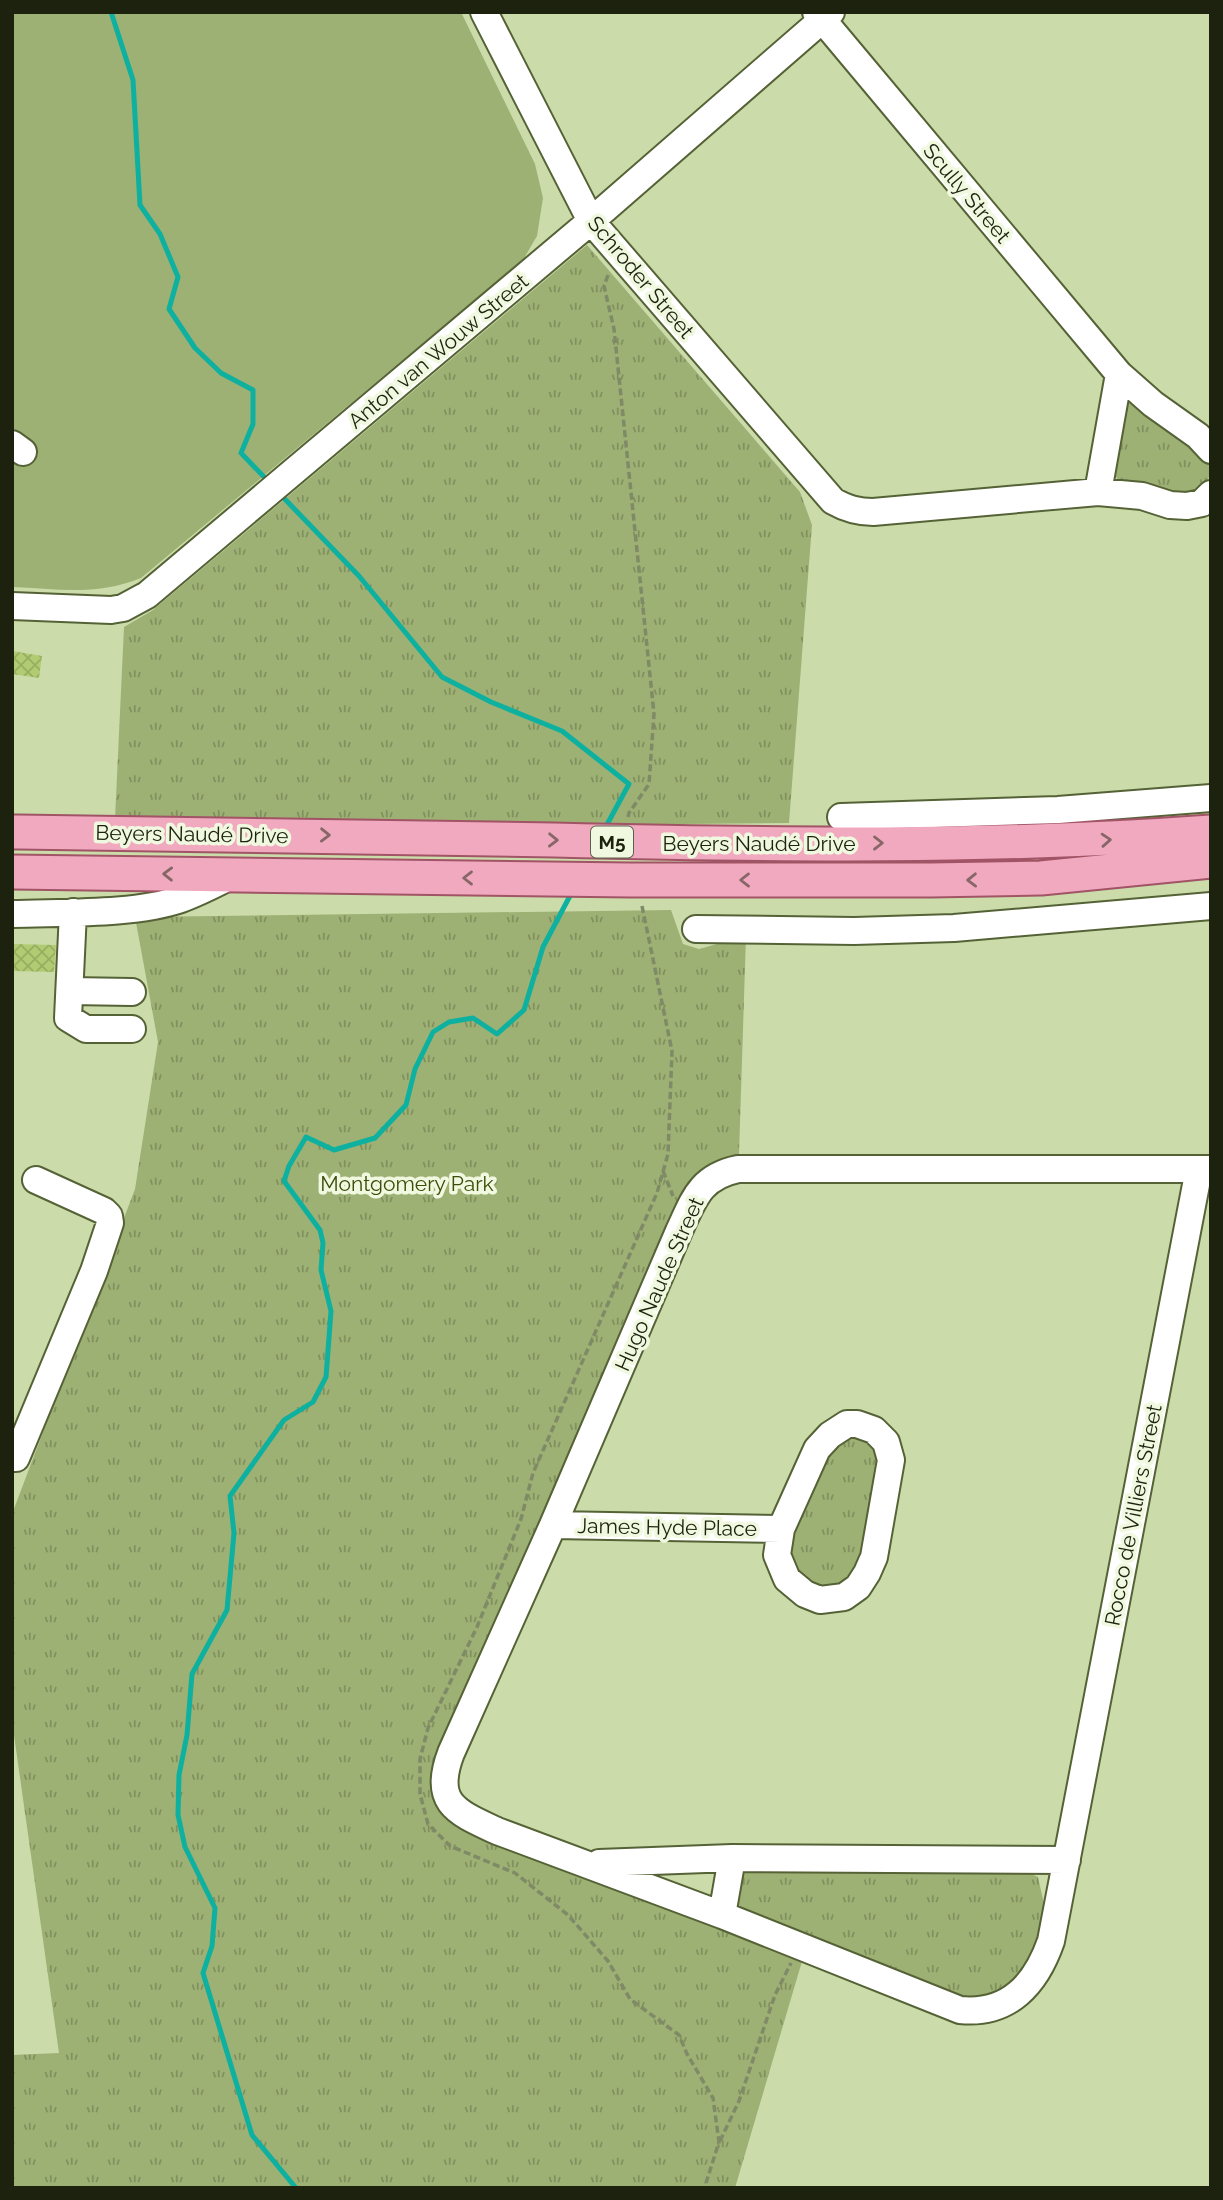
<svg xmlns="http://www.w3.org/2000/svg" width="1223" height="2200" font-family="Raleway,sans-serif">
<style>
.grass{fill:#9eb174}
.park{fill:url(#park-tufts)}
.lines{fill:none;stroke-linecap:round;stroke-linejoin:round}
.stream{stroke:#0eb09f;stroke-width:5}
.building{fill:url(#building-cross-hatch)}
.minor-casing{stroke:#556236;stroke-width:30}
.major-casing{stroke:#a05465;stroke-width:37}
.path{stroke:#7f8a66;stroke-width:3.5;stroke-dasharray:7 3.5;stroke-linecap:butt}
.minor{stroke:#fff;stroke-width:26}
.major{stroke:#f0a9be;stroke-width:33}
.oneway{stroke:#866666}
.labels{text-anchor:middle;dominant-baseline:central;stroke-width:7;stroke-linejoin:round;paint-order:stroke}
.shield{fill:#f0f9e0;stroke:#5c624e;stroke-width:2}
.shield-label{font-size:19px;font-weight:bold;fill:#1d220f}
.street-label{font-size:21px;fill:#1d220f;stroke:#f0f9e0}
.park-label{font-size:21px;fill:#3c4c09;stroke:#f0f9e0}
</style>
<defs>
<pattern id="park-tufts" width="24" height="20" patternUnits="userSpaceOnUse" patternTransform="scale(1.75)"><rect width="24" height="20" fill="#9eb174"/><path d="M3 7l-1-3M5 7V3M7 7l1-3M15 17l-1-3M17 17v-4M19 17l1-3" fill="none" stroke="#80905e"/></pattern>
<pattern id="building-cross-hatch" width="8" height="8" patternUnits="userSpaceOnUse" patternTransform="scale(1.75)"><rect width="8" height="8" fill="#b0cb71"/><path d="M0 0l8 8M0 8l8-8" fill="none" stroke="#97ae61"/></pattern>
</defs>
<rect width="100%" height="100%" fill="#cbdcaa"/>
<!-- grass -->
<path class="grass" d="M 12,12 L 461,12 L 535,164 L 543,198 L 537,236 L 523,260 L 141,578 C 97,596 58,589 12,587 Z"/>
<!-- park -->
<path class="park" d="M 587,245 L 800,492 L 812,525 L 789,823 L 578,825 L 115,819 L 124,627 L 153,610 Z
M 1128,398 L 1210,458 C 1211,478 1208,487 1193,499 L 1119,481 L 1110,469 Z
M 671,910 L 683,944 L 699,949 L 746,936 L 739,1154 L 689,1200 L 445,1756 L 463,1816 L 803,1958 L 735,2188 L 12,2188 L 12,2055 L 59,2053 L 12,1721 L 12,1514 L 135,1189 L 158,1042 L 135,917 Z
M 848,1435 C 859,1437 871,1437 875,1449 C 885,1473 860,1560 848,1583 L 821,1591 L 794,1574 L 789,1548 L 791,1533 L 819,1463 Z
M 752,1869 L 1028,1872 L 1038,1877 L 1046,1913 L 1034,1964 L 1003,1992 L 969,2001 L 736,1910 L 733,1888 L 742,1872 Z"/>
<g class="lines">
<!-- stream -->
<path class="stream" d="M 111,12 L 133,80 L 140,205 L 160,234 L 178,277 L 169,309 L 195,348 L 221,373 L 253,390 L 253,424 L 241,453 L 268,481
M 279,493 L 359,576 L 442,677 L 491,702 L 562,731 L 629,784 L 604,830
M 296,2188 L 252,2135 L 203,1973 L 212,1946 L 215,1908 L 185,1847 L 178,1815 L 179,1775 L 187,1735 L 192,1674 L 227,1610 L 234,1533 L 230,1496 L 284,1420 L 313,1402 L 326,1377 L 331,1311 L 321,1270 L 323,1243 L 320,1230 L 284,1181 L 289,1166 L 306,1137 L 334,1150 L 375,1138 L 406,1105 L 415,1069 L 433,1032 L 449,1022 L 473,1018 L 497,1034 L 524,1010 L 543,947 L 572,892"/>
</g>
<!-- building -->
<path class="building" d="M 12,651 L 42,656 L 39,678 L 12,674 Z
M 12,944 L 56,945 L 54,972 L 12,971 Z"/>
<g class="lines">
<defs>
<path id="minor" d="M 484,12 L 591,221 L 833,501 C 847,509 858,512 873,512 L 1098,492 L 1142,496 L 1170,505 L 1187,506 L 1202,503 L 1211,494
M 816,12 L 1119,374 L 1153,404 L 1198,436 L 1211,450
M 12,444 L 23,452
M 1098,492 L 1119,374
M 12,606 L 111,610 L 123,608 L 147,595 L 591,221 L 831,12
M 841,817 L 1058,810 L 1211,798
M 73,912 L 68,1018 L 86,1029 L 132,1029
M 12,914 C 62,912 135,915 181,899 C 198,893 215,884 231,876
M 696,929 L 854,931 L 954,928 L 1211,906
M 70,991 L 132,992
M 1199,1169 L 1051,1941 C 1036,1984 1009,2015 960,2010 L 722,1915 L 497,1831 C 456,1812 432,1803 451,1753 L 553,1525 L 679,1231 C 694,1199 700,1177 738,1169 L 1211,1169
M 847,1424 L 857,1424 L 874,1430 L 886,1442 L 891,1460 L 874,1557 L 867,1573 L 858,1587 L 844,1597 L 820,1600 L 805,1594 L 787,1579 L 777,1555 L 781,1529 L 817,1449 L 830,1435 Z
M 12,1458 L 16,1458 L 94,1271 L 110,1223 L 109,1216 L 104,1211 L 36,1180
M 553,1525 L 781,1529
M 599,1863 L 732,1858 L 1067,1860
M 722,1915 L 732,1858"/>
<path id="major" d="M 12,832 C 193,834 374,837 554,840 C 773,845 992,848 1211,832
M 12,872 L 631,880 L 931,880 L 1041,878 L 1211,861"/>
</defs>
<!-- minor casing -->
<use href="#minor" class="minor-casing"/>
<!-- major casing -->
<use href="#major" class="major-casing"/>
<!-- path -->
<path class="path" d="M 608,275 L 604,286 L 614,329 L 654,714 L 649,784 L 629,813 L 628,817
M 642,906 L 672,1051 L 668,1154 L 657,1193 L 533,1473 L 521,1519 L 477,1627 L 428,1728 L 420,1759 L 420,1794 L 428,1824 L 450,1846 L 515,1873 L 568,1915 L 608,1961 L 630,1999 L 679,2035 L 687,2054 L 713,2098 L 719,2142 L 706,2183 L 707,2188
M 663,1171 L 673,1196
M 720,2141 L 739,2101 L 775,1995 L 791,1963"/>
<!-- minor -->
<use href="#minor" class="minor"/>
<!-- major -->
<use href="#major" class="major"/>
</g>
<!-- one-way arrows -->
<defs><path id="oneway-chevron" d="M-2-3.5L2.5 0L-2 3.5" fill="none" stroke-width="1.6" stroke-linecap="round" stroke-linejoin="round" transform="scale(1.75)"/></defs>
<g class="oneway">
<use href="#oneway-chevron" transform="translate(325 835) rotate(1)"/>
<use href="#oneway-chevron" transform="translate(553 840) rotate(1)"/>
<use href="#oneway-chevron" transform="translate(1106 840) rotate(-4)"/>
<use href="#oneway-chevron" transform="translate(878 843)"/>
<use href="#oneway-chevron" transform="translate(168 874) rotate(-179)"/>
<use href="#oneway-chevron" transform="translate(468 878) rotate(-180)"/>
<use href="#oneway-chevron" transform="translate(745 880) rotate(-180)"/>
<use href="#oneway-chevron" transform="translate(972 880) rotate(179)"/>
</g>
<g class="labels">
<!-- shield labels -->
<rect class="shield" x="591" y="826.5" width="42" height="31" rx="5"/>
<g class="shield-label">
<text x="612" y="842">M5</text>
</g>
<!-- street labels -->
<g class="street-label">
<text transform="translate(967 193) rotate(50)">Scully Street</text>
<text transform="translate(641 277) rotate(50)">Schroder Street</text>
<text transform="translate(438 351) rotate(-40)">Anton van Wouw Street</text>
<text transform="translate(192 834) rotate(1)">Beyers Naudé Drive</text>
<text x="759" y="843">Beyers Naudé Drive</text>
<text transform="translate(659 1284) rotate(-66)">Hugo Naude Street</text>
<text transform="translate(1133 1515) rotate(-79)">Rocco de Villiers Street</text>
<text transform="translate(667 1527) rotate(1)">James Hyde Place</text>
</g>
<!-- park labels -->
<g class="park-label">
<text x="407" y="1183">Montgomery Park</text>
</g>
</g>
<!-- border -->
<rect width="1223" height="2200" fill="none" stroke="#1d220f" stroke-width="28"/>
</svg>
